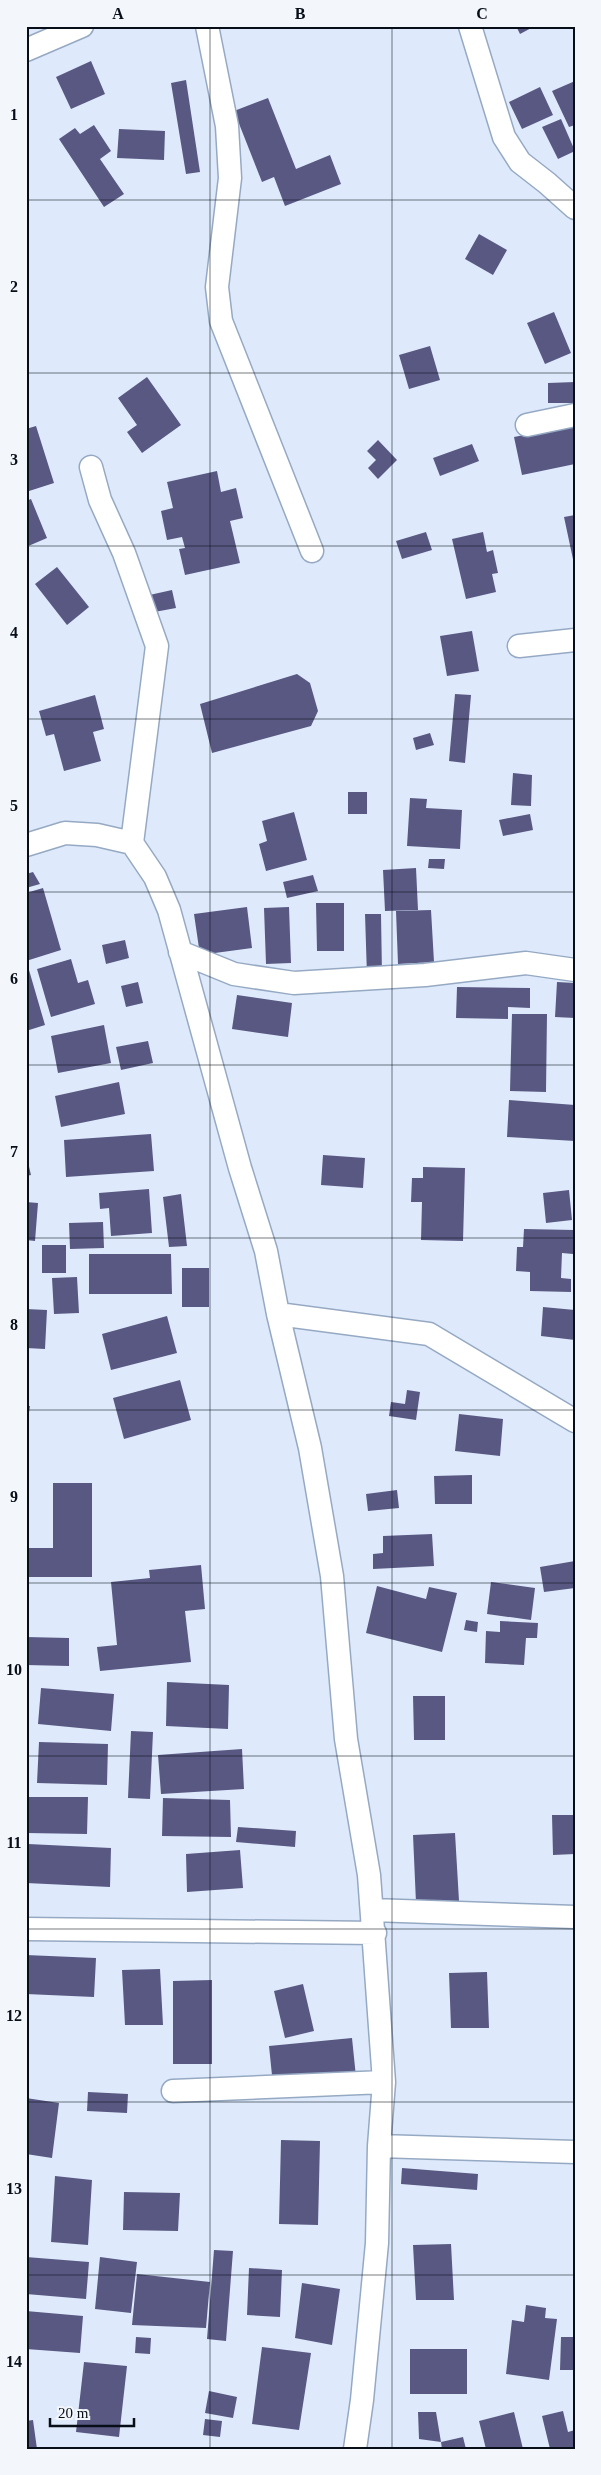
<svg xmlns="http://www.w3.org/2000/svg" width="601" height="2475" font-family="Georgia,serif">
<style>
.building{fill:#595883}
.lines{fill:none;stroke-linecap:round;stroke-linejoin:round}
.minor-casing{stroke:#96a9c3;stroke-width:25}
.minor{stroke:#fff;stroke-width:22}
.grid{fill:none;stroke:#080e17;stroke-width:1;stroke-opacity:0.55}
.neatline{fill:none;stroke:#080e17;stroke-width:2}
.grid-label{font-size:16px;text-anchor:middle;font-weight:bold;fill:#080e17}
</style>
<rect width="100%" height="100%" fill="#deeafb"/>
<!-- building -->
<path class="building" d="M 516,26 L 535,26 L 520,34 Z
M 91,61 L 105,94 L 71,109 L 56,77 Z
M 186,80 L 200,172 L 186,174 L 171,83 Z
M 575,81 L 575,125 L 569,127 L 552,91 Z
M 540,87 L 553,115 L 522,129 L 509,102 Z
M 268,98 L 296,169 L 330,155 L 341,184 L 285,206 L 274,177 L 262,182 L 234,111 Z
M 561,119 L 575,151 L 558,159 L 542,127 Z
M 94,125 L 111,151 L 100,159 L 124,194 L 104,207 L 59,139 L 75,128 L 80,134 Z
M 119,129 L 165,131 L 164,160 L 117,158 Z
M 479,234 L 507,250 L 493,275 L 465,259 Z
M 554,312 L 571,353 L 545,364 L 527,323 Z
M 430,346 L 440,380 L 409,389 L 399,355 Z
M 147,377 L 181,425 L 142,453 L 127,432 L 137,425 L 118,398 Z
M 575,382 L 575,403 L 548,403 L 548,383 Z
M 575,425 L 575,464 L 522,475 L 514,437 Z
M 36,426 L 54,483 L 26,492 L 26,429 Z
M 378,440 L 397,460 L 378,479 L 368,468 L 376,460 L 367,451 Z
M 472,444 L 479,461 L 440,476 L 433,458 Z
M 217,471 L 221,492 L 236,488 L 243,518 L 230,521 L 240,563 L 185,575 L 179,549 L 185,548 L 182,537 L 167,540 L 161,511 L 173,508 L 167,482 Z
M 31,499 L 47,538 L 26,547 L 26,501 Z
M 575,515 L 575,564 L 574,564 L 564,517 Z
M 426,532 L 432,550 L 402,559 L 396,541 Z
M 483,532 L 487,552 L 493,550 L 498,573 L 492,574 L 496,592 L 466,599 L 452,539 Z
M 57,567 L 89,607 L 67,625 L 35,584 Z
M 172,590 L 176,608 L 149,613 L 145,596 Z
M 472,631 L 479,671 L 447,676 L 440,636 Z
M 297,674 L 310,683 L 318,711 L 311,726 L 212,753 L 200,704 Z
M 455,694 L 471,695 L 465,763 L 449,761 Z
M 95,695 L 104,729 L 93,732 L 101,761 L 64,771 L 54,734 L 46,736 L 39,711 Z
M 430,733 L 434,745 L 416,750 L 413,738 Z
M 513,773 L 532,775 L 531,806 L 511,805 Z
M 348,792 L 367,792 L 367,814 L 348,814 Z
M 410,798 L 427,799 L 426,808 L 462,810 L 460,849 L 407,846 Z
M 294,812 L 307,860 L 266,871 L 259,844 L 267,841 L 262,821 Z
M 530,814 L 533,830 L 503,836 L 499,820 Z
M 429,859 L 445,859 L 444,869 L 428,868 Z
M 416,868 L 418,910 L 385,911 L 383,870 Z
M 33,872 L 40,884 L 26,888 L 26,874 Z
M 313,875 L 318,891 L 287,898 L 283,882 Z
M 43,888 L 61,950 L 26,961 L 26,893 Z
M 316,903 L 344,903 L 344,951 L 317,951 Z
M 247,907 L 252,948 L 200,955 L 194,914 Z
M 289,907 L 291,963 L 266,964 L 264,908 Z
M 431,910 L 434,962 L 398,964 L 396,911 Z
M 365,914 L 381,914 L 382,975 L 367,976 Z
M 125,940 L 129,958 L 106,964 L 102,945 Z
M 71,959 L 78,983 L 88,980 L 95,1004 L 51,1017 L 37,969 Z
M 29,970 L 45,1025 L 26,1031 L 26,971 Z
M 138,982 L 143,1003 L 126,1007 L 121,986 Z
M 557,982 L 575,983 L 575,1018 L 555,1017 Z
M 457,987 L 530,988 L 530,1008 L 508,1007 L 508,1019 L 456,1018 Z
M 237,995 L 292,1003 L 288,1037 L 232,1029 Z
M 512,1014 L 547,1014 L 546,1092 L 510,1091 Z
M 104,1025 L 111,1063 L 58,1073 L 51,1036 Z
M 148,1041 L 153,1063 L 121,1070 L 116,1047 Z
M 119,1082 L 125,1114 L 61,1127 L 55,1096 Z
M 509,1100 L 575,1105 L 575,1141 L 507,1137 Z
M 151,1134 L 154,1171 L 66,1177 L 64,1140 Z
M 26,1154 L 31,1175 L 26,1176 Z
M 323,1155 L 365,1158 L 363,1188 L 321,1185 Z
M 423,1167 L 465,1168 L 463,1241 L 421,1240 L 422,1202 L 411,1202 L 412,1178 L 423,1178 Z
M 149,1189 L 152,1233 L 111,1236 L 109,1208 L 100,1209 L 99,1193 Z
M 569,1190 L 572,1220 L 546,1223 L 543,1193 Z
M 181,1194 L 187,1246 L 169,1247 L 163,1197 Z
M 26,1202 L 38,1203 L 35,1241 L 26,1240 Z
M 103,1222 L 104,1248 L 70,1249 L 69,1223 Z
M 524,1229 L 574,1230 L 573,1254 L 562,1253 L 561,1278 L 571,1279 L 571,1292 L 530,1291 L 530,1272 L 516,1271 L 517,1247 L 523,1247 Z
M 42,1245 L 66,1245 L 66,1273 L 42,1273 Z
M 89,1254 L 171,1254 L 172,1294 L 89,1294 Z
M 182,1268 L 209,1268 L 209,1307 L 182,1307 Z
M 77,1277 L 79,1313 L 54,1314 L 52,1278 Z
M 543,1307 L 575,1310 L 575,1340 L 541,1336 Z
M 26,1309 L 47,1310 L 45,1349 L 26,1348 Z
M 167,1316 L 177,1353 L 111,1370 L 102,1334 Z
M 180,1380 L 191,1420 L 124,1439 L 113,1398 Z
M 407,1390 L 420,1392 L 416,1420 L 389,1416 L 391,1402 L 405,1404 Z
M 26,1406 L 30,1406 L 27,1425 L 26,1425 Z
M 459,1414 L 503,1419 L 500,1456 L 455,1451 Z
M 472,1475 L 472,1504 L 435,1504 L 434,1476 Z
M 53,1483 L 92,1483 L 92,1577 L 26,1577 L 26,1548 L 53,1548 Z
M 397,1490 L 399,1508 L 368,1511 L 366,1494 Z
M 432,1534 L 434,1566 L 373,1569 L 373,1554 L 383,1553 L 383,1536 Z
M 575,1561 L 575,1588 L 544,1592 L 540,1567 Z
M 201,1565 L 205,1609 L 185,1611 L 191,1662 L 100,1671 L 97,1647 L 117,1645 L 111,1582 L 150,1578 L 149,1570 Z
M 491,1582 L 535,1588 L 531,1620 L 487,1614 Z
M 377,1586 L 426,1599 L 429,1587 L 457,1593 L 442,1652 L 366,1633 Z
M 466,1620 L 478,1622 L 477,1632 L 464,1630 Z
M 500,1621 L 538,1623 L 537,1638 L 526,1638 L 524,1665 L 485,1663 L 486,1631 L 500,1632 Z
M 26,1637 L 69,1638 L 69,1666 L 26,1665 Z
M 167,1682 L 229,1685 L 228,1729 L 166,1726 Z
M 41,1688 L 114,1694 L 111,1731 L 38,1724 Z
M 413,1696 L 445,1696 L 445,1740 L 414,1740 Z
M 131,1731 L 153,1732 L 150,1799 L 128,1798 Z
M 39,1742 L 108,1744 L 107,1785 L 37,1783 Z
M 242,1749 L 244,1789 L 161,1794 L 158,1755 Z
M 26,1797 L 88,1797 L 87,1834 L 26,1833 Z
M 163,1798 L 230,1800 L 231,1837 L 162,1836 Z
M 552,1815 L 575,1815 L 575,1854 L 553,1855 Z
M 238,1827 L 296,1831 L 295,1847 L 236,1842 Z
M 455,1833 L 459,1901 L 416,1903 L 413,1835 Z
M 28,1844 L 111,1848 L 110,1887 L 26,1883 Z
M 240,1850 L 243,1888 L 187,1892 L 186,1854 Z
M 26,1955 L 96,1958 L 94,1997 L 26,1994 Z
M 160,1969 L 163,2025 L 125,2025 L 122,1970 Z
M 487,1972 L 489,2028 L 451,2028 L 449,1973 Z
M 212,1980 L 212,2064 L 173,2064 L 173,1981 Z
M 303,1984 L 314,2031 L 285,2038 L 274,1991 Z
M 352,2038 L 356,2077 L 273,2085 L 269,2046 Z
M 88,2092 L 128,2094 L 127,2113 L 87,2111 Z
M 26,2098 L 59,2103 L 52,2158 L 26,2154 Z
M 281,2140 L 320,2141 L 318,2225 L 279,2224 Z
M 402,2168 L 478,2174 L 477,2190 L 401,2184 Z
M 55,2176 L 92,2180 L 88,2245 L 51,2242 Z
M 124,2192 L 180,2193 L 178,2231 L 123,2230 Z
M 451,2244 L 454,2300 L 416,2300 L 413,2245 Z
M 214,2250 L 233,2251 L 226,2341 L 207,2339 Z
M 26,2257 L 89,2262 L 86,2299 L 26,2294 Z
M 100,2257 L 137,2262 L 131,2313 L 95,2309 Z
M 249,2268 L 282,2270 L 280,2317 L 247,2315 Z
M 137,2274 L 210,2282 L 206,2328 L 132,2325 Z
M 302,2283 L 340,2289 L 332,2345 L 295,2338 Z
M 526,2305 L 546,2308 L 545,2318 L 557,2319 L 549,2380 L 506,2374 L 512,2320 L 524,2322 Z
M 26,2311 L 83,2316 L 80,2353 L 26,2349 Z
M 136,2337 L 151,2338 L 150,2354 L 135,2353 Z
M 561,2337 L 575,2337 L 575,2370 L 560,2370 Z
M 262,2347 L 311,2353 L 299,2430 L 252,2424 Z
M 410,2349 L 467,2349 L 467,2394 L 410,2394 Z
M 84,2362 L 127,2366 L 119,2437 L 76,2432 Z
M 209,2391 L 237,2397 L 233,2418 L 205,2413 Z
M 563,2411 L 568,2432 L 575,2430 L 575,2449 L 550,2449 L 542,2416 Z
M 418,2412 L 436,2412 L 441,2442 L 463,2437 L 466,2449 L 442,2449 L 441,2442 L 419,2439 Z
M 514,2412 L 523,2449 L 486,2449 L 479,2421 Z
M 205,2419 L 222,2421 L 220,2437 L 203,2435 Z
M 33,2420 L 37,2449 L 26,2449 L 26,2421 Z"/>
<g class="lines">
<defs>
<path id="minor" d="M 207,26 L 227,126 L 230,178 L 217,287 L 221,321 L 312,551
M 470,26 L 504,137 L 520,162 L 547,183 L 575,208
M 26,50 L 82,26
M 527,425 L 575,415
M 91,467 L 100,500 L 124,553 L 157,646 L 132,843
M 519,646 L 575,640
M 26,845 L 65,833 L 97,835 L 132,843 L 155,877 L 169,910 L 240,1168 L 266,1251 L 278,1314 L 310,1448 L 332,1576 L 346,1739 L 369,1875 L 384,2082 L 379,2146 L 377,2243 L 362,2400 L 355,2449
M 180,952 L 234,974 L 294,983 L 425,975 L 526,963 L 575,970
M 278,1314 L 429,1334 L 575,1421
M 372,1910 L 575,1917
M 26,1929 L 375,1933
M 173,2091 L 384,2082
M 379,2146 L 575,2152"/>
</defs>
<!-- minor casing -->
<use href="#minor" class="minor-casing"/>
<!-- minor -->
<use href="#minor" class="minor"/>
</g>
<!-- grid -->
<path class="grid" d="M 210,26 L 210,2449M 392,26 L 392,2449M 26,200 L 575,200M 26,373 L 575,373M 26,546 L 575,546M 26,719 L 575,719M 26,892 L 575,892M 26,1065 L 575,1065M 26,1238 L 575,1238M 26,1410 L 575,1410M 26,1583 L 575,1583M 26,1756 L 575,1756M 26,1929 L 575,1929M 26,2102 L 575,2102M 26,2275 L 575,2275"/>
<!-- border -->
<rect width="601" height="2475" fill="none" stroke="#f3f7fc" stroke-width="55"/>
<!-- scale -->
<path d="M50 2418v8h84v-8" fill="none" stroke="#080e17" stroke-width="2.5"/>
<text x="58" y="2418" font-size="15" fill="#080e17" stroke="#f3f7fc" stroke-width="4" paint-order="stroke">20 m</text>
<rect x="28" y="28" width="546" height="2420" class="neatline"/>
<g class="grid-label">
<text x="118" y="19">A</text>
<text x="300" y="19">B</text>
<text x="482" y="19">C</text>
<text x="14" y="120">1</text>
<text x="14" y="292">2</text>
<text x="14" y="465">3</text>
<text x="14" y="638">4</text>
<text x="14" y="811">5</text>
<text x="14" y="984">6</text>
<text x="14" y="1157">7</text>
<text x="14" y="1330">8</text>
<text x="14" y="1502">9</text>
<text x="14" y="1675">10</text>
<text x="14" y="1848">11</text>
<text x="14" y="2021">12</text>
<text x="14" y="2194">13</text>
<text x="14" y="2367">14</text>
</g>
</svg>
